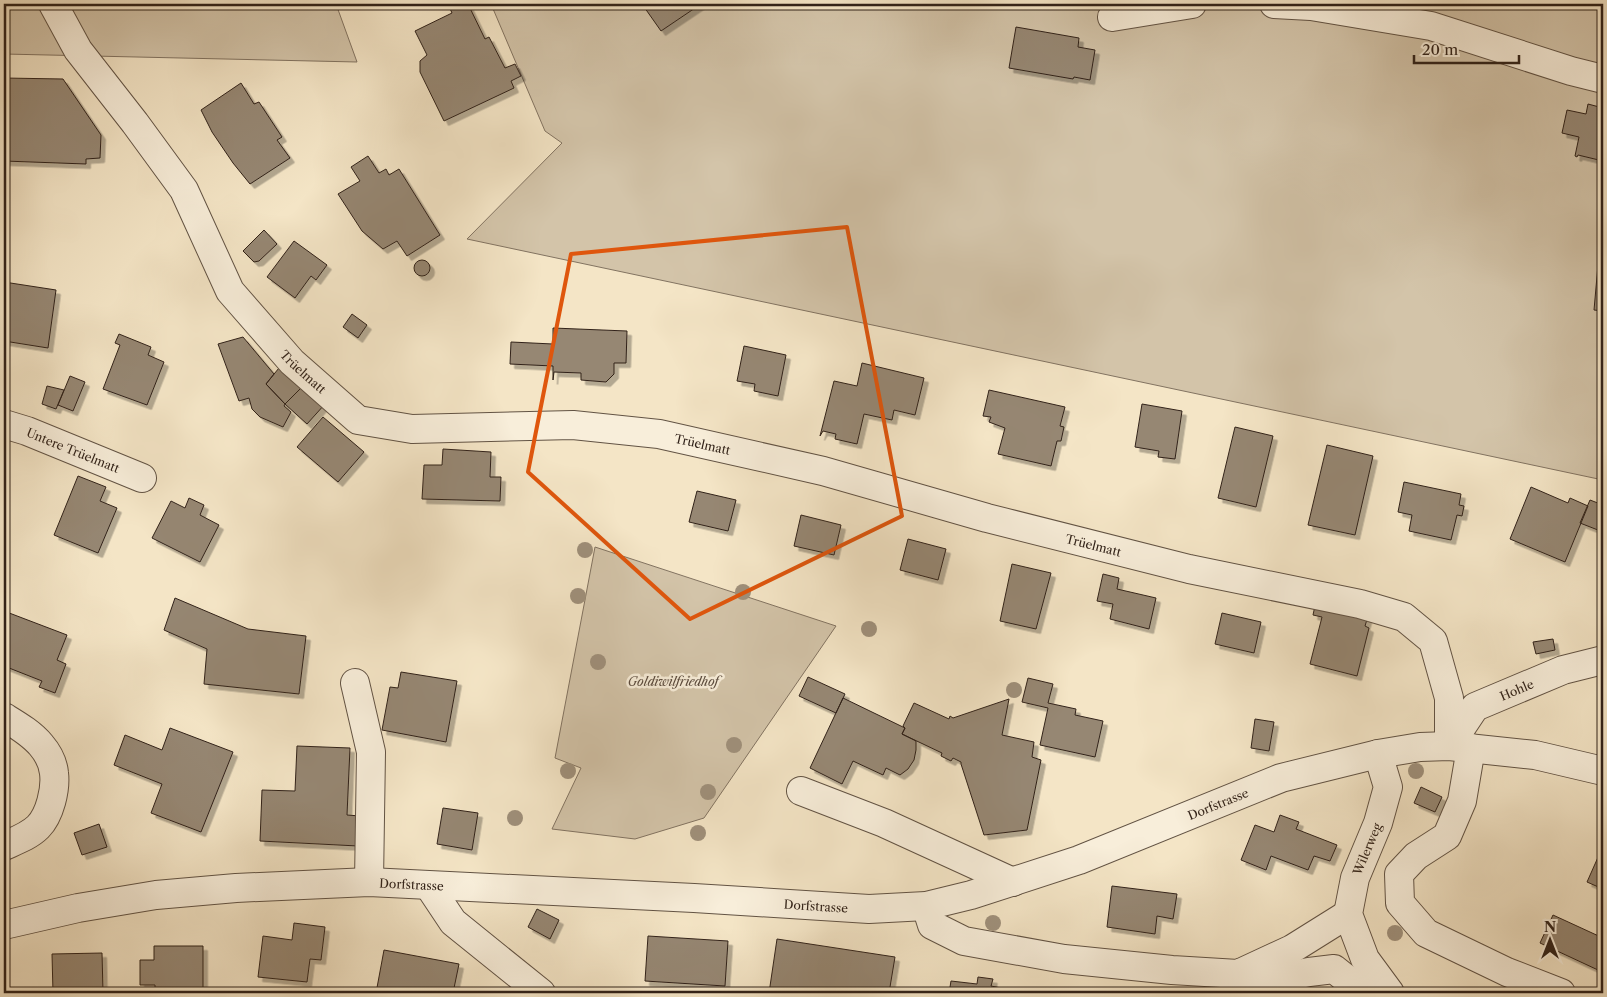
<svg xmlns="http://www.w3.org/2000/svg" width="1607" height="997" font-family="'Libre Caslon Text',serif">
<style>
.green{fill:#d3c4a9;stroke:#827361}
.building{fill:#968773;stroke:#312219;filter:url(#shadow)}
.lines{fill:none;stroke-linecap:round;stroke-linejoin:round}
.minor-casing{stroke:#625344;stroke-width:30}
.minor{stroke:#f8eeda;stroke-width:28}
.tree{fill:#9f907b}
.marked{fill:none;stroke:#df560d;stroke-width:4;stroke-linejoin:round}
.labels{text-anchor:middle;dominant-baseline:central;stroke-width:5;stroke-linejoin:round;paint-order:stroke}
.street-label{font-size:12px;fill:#312219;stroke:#f8eeda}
.park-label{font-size:12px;font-style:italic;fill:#5a4a3d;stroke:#f8eeda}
</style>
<defs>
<filter id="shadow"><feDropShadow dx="4.5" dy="4.5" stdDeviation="0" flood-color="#0004"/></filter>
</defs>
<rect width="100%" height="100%" fill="#f4e5c6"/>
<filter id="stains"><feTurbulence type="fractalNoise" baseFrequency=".004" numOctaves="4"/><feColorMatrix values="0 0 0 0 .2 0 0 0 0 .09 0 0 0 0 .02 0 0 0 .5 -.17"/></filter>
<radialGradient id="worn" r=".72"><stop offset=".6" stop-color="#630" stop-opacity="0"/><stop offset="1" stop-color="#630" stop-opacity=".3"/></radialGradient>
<!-- green -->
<path class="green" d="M 4,4 L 336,4 L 357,62 L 4,54 Z
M 491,4 L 1603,4 L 1603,480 L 467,239 L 562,143 L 545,131 Z
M 595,547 L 836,626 L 704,818 L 635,839 L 552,829 L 581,768 L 555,758 Z"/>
<!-- building -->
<path class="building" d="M 448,4 L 468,4 L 485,39 L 489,37 L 505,68 L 515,64 L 521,76 L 511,81 L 514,88 L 444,121 L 420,72 L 420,61 L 427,55 L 415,31 L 452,13 Z
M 642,4 L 701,4 L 661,31 Z
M 1016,27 L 1079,38 L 1078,47 L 1095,50 L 1090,80 L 1074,77 L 1073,79 L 1009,68 Z
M 4,78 L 63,79 L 101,135 L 100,158 L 86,159 L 86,164 L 4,161 Z
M 241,83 L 254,104 L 259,102 L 282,137 L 277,140 L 290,158 L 250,184 L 233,163 L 212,132 L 201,110 Z
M 1588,104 L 1603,108 L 1603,161 L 1578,155 L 1577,157 L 1575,156 L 1579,137 L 1562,133 L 1567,110 L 1586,114 Z
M 368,156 L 379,173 L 386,169 L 389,175 L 399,169 L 440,235 L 407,256 L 397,241 L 383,249 L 362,231 L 338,194 L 360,181 L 351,167 Z
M 264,230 L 277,244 L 259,261 L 254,262 L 243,251 Z
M 294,241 L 327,265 L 316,280 L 311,276 L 295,298 L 267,277 Z
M414 268a8 8 0 1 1 16 0a8 8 0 1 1-16 0Z
M 1598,265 L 1603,265 L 1603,311 L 1594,310 Z
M 4,282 L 56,290 L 48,348 L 4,341 Z
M 352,314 L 367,325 L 358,338 L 343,327 Z
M 553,328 L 627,331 L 626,363 L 614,363 L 614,374 L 606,382 L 581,380 L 581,373 L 554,372 L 553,380 L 553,366 L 510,364 L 511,342 L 553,344 Z
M 119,334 L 151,347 L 148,355 L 164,362 L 147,405 L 103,389 L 120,345 L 115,343 Z
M 243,337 L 274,374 L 266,384 L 285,404 L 284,406 L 291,412 L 283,427 L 260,417 L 252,409 L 249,398 L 239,401 L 218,344 Z
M 744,346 L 786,355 L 778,396 L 754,391 L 755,384 L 737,381 Z
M 283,363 L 305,384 L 285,404 L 266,384 Z
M 862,363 L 924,378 L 915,415 L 894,410 L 892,420 L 864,414 L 857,444 L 835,439 L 836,434 L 823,431 L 820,436 L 834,381 L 857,386 Z
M 70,376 L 85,382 L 73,411 L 58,405 Z
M 305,384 L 325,404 L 307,424 L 285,404 Z
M 47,386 L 64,390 L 56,409 L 42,404 Z
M 989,390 L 1065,407 L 1060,426 L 1064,427 L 1061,441 L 1057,441 L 1051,466 L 998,454 L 1005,428 L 989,422 L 991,417 L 983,416 Z
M 1142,404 L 1182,411 L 1175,459 L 1158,457 L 1159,451 L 1135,447 Z
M 323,417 L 364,452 L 338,482 L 297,447 Z
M 1235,427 L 1273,436 L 1256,507 L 1218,498 Z
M 1327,445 L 1373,456 L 1355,535 L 1308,525 Z
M 443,449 L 491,452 L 490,477 L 501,477 L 500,501 L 422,499 L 424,465 L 442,465 Z
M 78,476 L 106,487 L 100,501 L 117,508 L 98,553 L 54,535 Z
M 1404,482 L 1461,494 L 1459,505 L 1464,506 L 1462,516 L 1457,515 L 1451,540 L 1409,531 L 1412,515 L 1398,512 Z
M 1531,487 L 1568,503 L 1570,498 L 1588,506 L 1565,562 L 1510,539 Z
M 697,491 L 736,500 L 728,531 L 689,522 Z
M 189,498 L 204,505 L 200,515 L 219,525 L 200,562 L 152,538 L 171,501 L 185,508 Z
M 1590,500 L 1603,505 L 1603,532 L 1580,523 Z
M 801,515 L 841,525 L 834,555 L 794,546 Z
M 908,539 L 946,549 L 938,580 L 900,570 Z
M 1012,564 L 1051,573 L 1036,629 L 1000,621 Z
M 1103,574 L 1119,578 L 1117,589 L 1156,598 L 1149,629 L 1110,619 L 1113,604 L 1097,601 Z
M 175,598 L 248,629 L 306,636 L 299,694 L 204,684 L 207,649 L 164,630 Z
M 1316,601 L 1369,613 L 1365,626 L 1369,628 L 1357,676 L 1310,664 L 1322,617 L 1313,615 Z
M 4,611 L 67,635 L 57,660 L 66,664 L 55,693 L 39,687 L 42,681 L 4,666 Z
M 1222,613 L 1261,622 L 1254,653 L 1215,644 Z
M 1553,639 L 1555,650 L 1536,654 L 1533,642 Z
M 401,672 L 457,681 L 446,742 L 382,730 L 390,687 L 398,688 Z
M 808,677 L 845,694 L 836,713 L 799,696 Z
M 1028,678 L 1053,684 L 1048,703 L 1076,709 L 1075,715 L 1103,721 L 1095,757 L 1040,745 L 1048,708 L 1022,702 Z
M 843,698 L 905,728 L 902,734 L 916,741 L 916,750 L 914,760 L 908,769 L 900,775 L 886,768 L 883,775 L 853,761 L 842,784 L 810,768 Z
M 1009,699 L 1002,735 L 1034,742 L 1032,757 L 1041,760 L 1027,830 L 984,835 L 961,764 L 961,762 L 953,758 L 951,761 L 941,756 L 942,753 L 902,734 L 905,728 L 903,726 L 914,703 L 949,719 L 950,716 L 953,718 Z
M 1255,719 L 1274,722 L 1269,751 L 1251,748 Z
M 170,728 L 233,752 L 201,832 L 151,813 L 162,784 L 114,765 L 125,735 L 162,750 Z
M 297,746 L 350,748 L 347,815 L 360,816 L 358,846 L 260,841 L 262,790 L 295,791 Z
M 1421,787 L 1442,797 L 1435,812 L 1414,803 Z
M 443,808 L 478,813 L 472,850 L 437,844 Z
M 1280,815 L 1299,822 L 1296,829 L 1337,845 L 1330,861 L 1314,856 L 1308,870 L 1271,856 L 1266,870 L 1241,860 L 1255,825 L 1274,832 Z
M 99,824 L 107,847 L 82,855 L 74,833 Z
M 1603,846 L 1603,889 L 1587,882 Z
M 1112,886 L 1177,894 L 1173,919 L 1157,916 L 1155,934 L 1107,927 Z
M 537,909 L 559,920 L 550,939 L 528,927 Z
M 1553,915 L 1603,938 L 1603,969 L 1599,967 L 1598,970 L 1540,943 Z
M 294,923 L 325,927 L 321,960 L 310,959 L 307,982 L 258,977 L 263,936 L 292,940 Z
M 648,936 L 728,941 L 725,986 L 645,981 Z
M 777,939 L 895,957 L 889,993 L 769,993 Z
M 154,946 L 203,946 L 203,990 L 155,991 L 155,985 L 140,985 L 140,960 L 154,960 Z
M 384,950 L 459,964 L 453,993 L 376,993 Z
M 102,953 L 103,992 L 53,993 L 52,954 Z
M 978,977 L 993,979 L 991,986 L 1017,991 L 1016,993 L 949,993 L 951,981 L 977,984 Z"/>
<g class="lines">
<defs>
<g id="minor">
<path id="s1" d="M 53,4 L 78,50 L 135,123 L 184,190 L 230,291 L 292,362 L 358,420 L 412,429 L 573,425 L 659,434 L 823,471 L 987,518 L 1189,569 L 1360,604 L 1404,617 L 1433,641 L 1449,698 L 1449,746"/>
<path d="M 1274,4 L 1311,6 L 1431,26 L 1571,71 L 1603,79"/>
<path d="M 1112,17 L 1192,4"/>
<path id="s2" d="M 4,424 L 27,431 L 142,478"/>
<path d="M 355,683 L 371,752 L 369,882"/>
<path d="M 4,717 C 17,725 31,733 41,745 C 47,752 53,763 54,773 C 56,789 50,815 38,827 C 29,836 15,841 4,846"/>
<path id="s3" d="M 1449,746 L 1475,707 L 1563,670 L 1603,660"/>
<path d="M 1471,748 L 1462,801 L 1447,836 L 1416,856 L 1399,874 L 1400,903 L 1426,933 L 1507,972 L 1561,993"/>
<path d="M 1378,754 L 1388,787 L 1378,823 L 1355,878 L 1348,914 L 1365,959 L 1390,993"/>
<path d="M 801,791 L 884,823 L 1013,882"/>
<path d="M 429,886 L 453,922 L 541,993"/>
<path d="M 926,906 L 932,925 L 964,941 L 1064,959 L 1172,970 L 1238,974 L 1292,949 L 1348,914"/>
<path id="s4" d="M 4,925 L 78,908 L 156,895 L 236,888 L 369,882 L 694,898 L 869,909 L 926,906 L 971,895 L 1079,860 L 1281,778 L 1378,754 L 1420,747 L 1449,746 L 1535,755 L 1603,771"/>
<path d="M 1238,974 L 1281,978 L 1309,972 L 1334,969 L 1364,993"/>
</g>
</defs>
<!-- minor casing -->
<use href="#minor" class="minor-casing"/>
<!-- minor -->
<use href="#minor" class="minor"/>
</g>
<!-- trees -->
<g class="tree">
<circle cx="585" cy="550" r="8"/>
<circle cx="743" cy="592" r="8"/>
<circle cx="578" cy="596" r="8"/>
<circle cx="869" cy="629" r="8"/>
<circle cx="598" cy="662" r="8"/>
<circle cx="1014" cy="690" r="8"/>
<circle cx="734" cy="745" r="8"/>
<circle cx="568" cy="771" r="8"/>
<circle cx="1416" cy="771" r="8"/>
<circle cx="708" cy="792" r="8"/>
<circle cx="515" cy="818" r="8"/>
<circle cx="698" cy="833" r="8"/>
<circle cx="993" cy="923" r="8"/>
<circle cx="1395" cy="933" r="8"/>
</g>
<!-- marked area -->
<path class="marked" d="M 847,227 L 902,516 L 690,619 L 528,472 L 571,254 Z"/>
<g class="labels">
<!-- street labels -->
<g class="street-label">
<text stroke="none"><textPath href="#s1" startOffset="448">Trüelmatt</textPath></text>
<text stroke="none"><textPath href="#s1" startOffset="868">Trüelmatt</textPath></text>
<text stroke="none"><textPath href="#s2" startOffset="74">Untere Trüelmatt</textPath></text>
<text stroke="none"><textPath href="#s1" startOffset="1272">Trüelmatt</textPath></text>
<text stroke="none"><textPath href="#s3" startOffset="92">Hohle</textPath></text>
<text stroke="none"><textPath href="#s4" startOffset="1236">Dorfstrasse</textPath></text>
<text transform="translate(1367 849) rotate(-67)">Wilerweg</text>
<text stroke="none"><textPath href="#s4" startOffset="411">Dorfstrasse</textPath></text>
<text stroke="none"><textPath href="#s4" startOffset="816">Dorfstrasse</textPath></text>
</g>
<!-- park labels -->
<g class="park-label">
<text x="673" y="681">Goldiwilfriedhof</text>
</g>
</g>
<!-- margin -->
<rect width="1607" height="997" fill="none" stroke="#f4e5c6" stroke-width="20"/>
<rect x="5" y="5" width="1597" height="987" fill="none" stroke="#312219" stroke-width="2.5"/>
<rect x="10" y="10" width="1587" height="977" fill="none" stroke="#312219"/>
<!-- north arrow -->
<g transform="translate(1550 940)" stroke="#f8eeda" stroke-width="4" paint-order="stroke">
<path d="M0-4L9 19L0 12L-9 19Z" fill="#312219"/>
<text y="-8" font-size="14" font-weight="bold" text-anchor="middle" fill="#312219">N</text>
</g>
<!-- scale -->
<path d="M1414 55v8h105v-8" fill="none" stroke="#312219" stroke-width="2.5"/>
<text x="1422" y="55" font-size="15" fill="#312219" stroke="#f8eeda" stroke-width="4" paint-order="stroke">20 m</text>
<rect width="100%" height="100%" filter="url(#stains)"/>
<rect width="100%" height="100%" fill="url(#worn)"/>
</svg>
